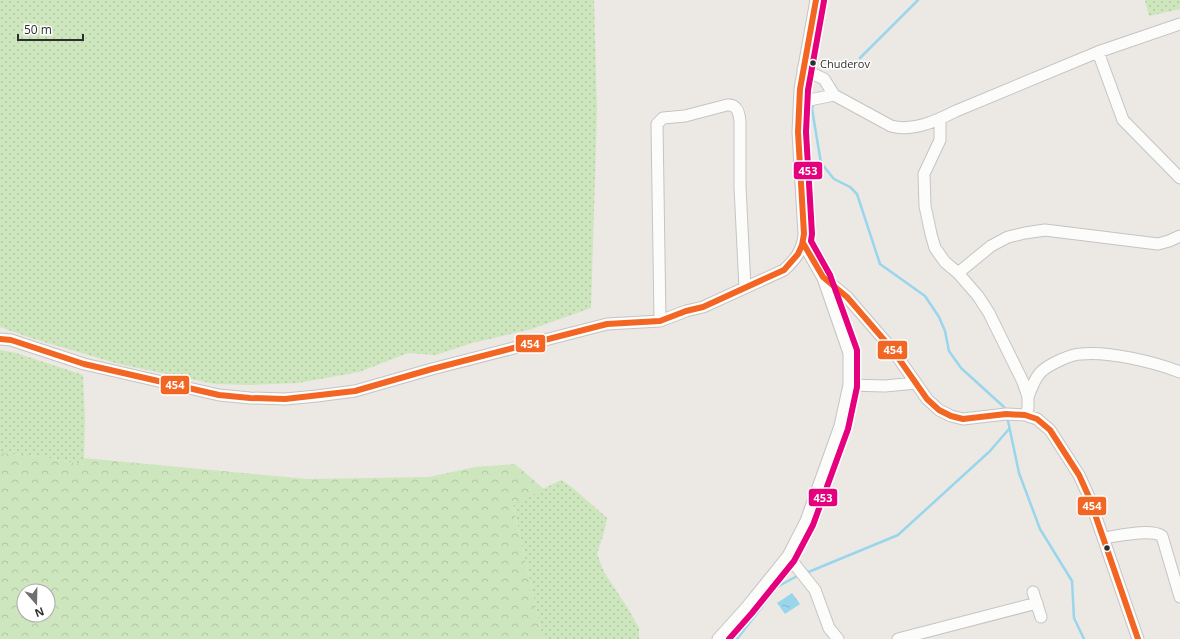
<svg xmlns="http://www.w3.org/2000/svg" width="1180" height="639" font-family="'Open Sans',sans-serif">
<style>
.grass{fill:url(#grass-dots)}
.forest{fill:url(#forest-crowns);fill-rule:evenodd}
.water{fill:url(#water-ripples)}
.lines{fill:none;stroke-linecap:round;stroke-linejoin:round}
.stream{stroke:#99d6ec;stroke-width:2.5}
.minor-casing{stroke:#c5c4c5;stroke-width:13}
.minor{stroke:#fcfcfb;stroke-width:11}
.bus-1-casing{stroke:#fff;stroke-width:9}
.bus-2-casing{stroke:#fff;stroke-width:9}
.bus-1{stroke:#f26522;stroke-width:6}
.bus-2{stroke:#e5007d;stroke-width:6}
.bus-dot{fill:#2e2e2e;stroke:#fff;stroke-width:1.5}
.labels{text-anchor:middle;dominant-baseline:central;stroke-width:3;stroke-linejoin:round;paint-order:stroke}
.bus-label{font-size:11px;fill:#2e2e2e;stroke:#fff;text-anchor:start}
.line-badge{stroke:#fff;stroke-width:1.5}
.badge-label{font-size:11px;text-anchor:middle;font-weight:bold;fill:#fff}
</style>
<defs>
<pattern id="grass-dots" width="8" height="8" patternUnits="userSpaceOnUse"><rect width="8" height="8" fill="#cee6be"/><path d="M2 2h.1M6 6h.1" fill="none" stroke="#b1c6a4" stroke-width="1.8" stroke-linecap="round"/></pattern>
<pattern id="forest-crowns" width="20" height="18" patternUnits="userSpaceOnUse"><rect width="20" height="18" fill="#cee6be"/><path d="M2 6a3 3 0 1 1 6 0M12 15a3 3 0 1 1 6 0" fill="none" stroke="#b1c6a4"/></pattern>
<pattern id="water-ripples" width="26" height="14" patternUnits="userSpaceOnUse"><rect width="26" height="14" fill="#99d6ec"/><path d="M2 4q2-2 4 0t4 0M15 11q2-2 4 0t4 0" fill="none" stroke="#84b8cb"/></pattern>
</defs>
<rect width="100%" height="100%" fill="#ece8e4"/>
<!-- grass -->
<path class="grass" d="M 0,0 L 594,0 L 597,111 L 591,308 L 532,329 L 472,343 L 436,355 L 408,353 L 359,372 L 298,383 L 251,385 L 215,384 L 119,364 L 34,339 L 0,327 Z
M 1145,0 L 1180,0 L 1180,9 L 1149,16 Z
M 0,350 L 16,353 L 83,375 L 85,418 L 84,465 L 36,456 L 0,453 Z
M 561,480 L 573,488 L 607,518 L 604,532 L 597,554 L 604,572 L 627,607 L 639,628 L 639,639 L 543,639 L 513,504 Z"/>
<!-- forest -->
<path class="forest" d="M 0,453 L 36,456 L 84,465 L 84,458 L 308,479 L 429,477 L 475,467 L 515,464 L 544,489 L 513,505 L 543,639 L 0,639 ZM 24,591 L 48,591 L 48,615 L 24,615 Z"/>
<!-- water -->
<path class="water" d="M 792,593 L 800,604 L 785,614 L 777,603 Z"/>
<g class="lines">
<!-- stream -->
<path class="stream" d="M 860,58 L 918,0
M 813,103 L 812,109 L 821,163 L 834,179 L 850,187 L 857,194 L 880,264 L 925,296 L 939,317 L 945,331 L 949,351 L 961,368 L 1004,407 L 1005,411
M 1007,416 L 1019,473 L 1040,529 L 1072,581 L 1074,618 L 1084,639
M 806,573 L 898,535 L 990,451 L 1009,429
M 737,639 L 777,587 L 799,575"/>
<defs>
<path id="minor" d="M 1098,52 L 1123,120 L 1180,178
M 803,69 L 824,79 L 834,95
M 800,102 L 834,95 L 891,126 C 913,132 936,121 956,111 L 1098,52 L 1180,24
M 940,119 L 940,140 L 924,174 L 925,206 L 931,234 L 935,248 L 945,262 L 958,273 L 978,296 L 989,313 L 1023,382 L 1028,397 L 1028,409 L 1025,415
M 958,273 L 991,246 L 1008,237 L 1025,233 L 1045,230 L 1158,244 L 1169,241 L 1180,236
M 823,277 L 847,297 L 892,349 L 927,399 L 939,410 L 951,416 L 963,419 L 1006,414 L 1025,415 L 1037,419 L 1050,430 L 1079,475 L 1089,497 L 1138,639
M 660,321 L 657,124 L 663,118 L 685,116 L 727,105 C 737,104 739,112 740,121 L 740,187 L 745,288
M 0,339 L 11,340 L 84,364 L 219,395 L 250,398 L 285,399 L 317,396 L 355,391 L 432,369 L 607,324 L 660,321 L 686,311 L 703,307 L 784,270 C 795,260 803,250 804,234 L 798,132 L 800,89 L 816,0
M 849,385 L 885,386 L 916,383
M 1028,397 C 1031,389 1034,380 1040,373 C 1047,365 1071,354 1081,354 C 1109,351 1154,362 1180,372
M 1104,538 C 1118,536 1150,528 1162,536 L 1180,597
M 788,556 L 815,590 L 829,628 L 838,639
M 1033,592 L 1041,617
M 718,639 L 746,608 L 788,556 L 806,521 L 840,426 L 849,385 L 849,353 L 823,278 L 803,243
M 898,639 L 1037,603"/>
</defs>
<!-- minor casing -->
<use href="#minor" class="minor-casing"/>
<!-- minor -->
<use href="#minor" class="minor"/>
<defs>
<path id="bus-1" d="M 803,243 L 823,277 L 847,297 L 892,349 L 927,399 L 939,410 L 951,416 L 963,419 L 1006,414 L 1025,415 L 1037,419 L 1050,430 L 1079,475 L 1089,497 L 1138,639
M 0,339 L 11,340 L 84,364 L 219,395 L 250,398 L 285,399 L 355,391 L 432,369 L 607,324 L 660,321 L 686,311 L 703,307 L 784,270 L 798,254 L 802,245 L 804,234 L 798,132 L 800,89 L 816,0"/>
<path id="bus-2" d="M 729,639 L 752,613 L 794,561 L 813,525 L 848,429 L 857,387 L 857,350 L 830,275 L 811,241 L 812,234 L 806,132 L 808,90 L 824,1"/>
</defs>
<!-- bus-1 casing -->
<use href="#bus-1" class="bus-1-casing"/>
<!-- bus-2 casing -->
<use href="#bus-2" class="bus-2-casing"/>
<!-- bus-1 -->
<use href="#bus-1" class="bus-1"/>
<!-- bus-2 -->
<use href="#bus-2" class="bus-2"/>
</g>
<!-- markers -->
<g class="bus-dot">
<circle cx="813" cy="63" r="3.5"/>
<circle cx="1107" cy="548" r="3.5"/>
</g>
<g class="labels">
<!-- bus labels -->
<g class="bus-label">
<text x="820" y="63">Chuderov</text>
</g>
</g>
<g class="line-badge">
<rect x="793" y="161" width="30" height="19" rx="4" fill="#e5007d"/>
<rect x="515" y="334" width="31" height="19" rx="4" fill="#f26522"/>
<rect x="877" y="340" width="31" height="20" rx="4" fill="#f26522"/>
<rect x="160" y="375" width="30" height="20" rx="4" fill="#f26522"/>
<rect x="808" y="488" width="30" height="19" rx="4" fill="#e5007d"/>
<rect x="1077" y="496" width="30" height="20" rx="4" fill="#f26522"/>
</g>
<g class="badge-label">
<text x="808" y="175">453</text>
<text x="530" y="348">454</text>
<text x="893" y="354">454</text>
<text x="175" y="389">454</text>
<text x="823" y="502">453</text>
<text x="1092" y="510">454</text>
</g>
<!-- north arrow -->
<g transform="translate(36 603) rotate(160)"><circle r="19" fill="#ffffff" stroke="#ababab"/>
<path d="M0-3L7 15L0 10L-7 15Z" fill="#706f6e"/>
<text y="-6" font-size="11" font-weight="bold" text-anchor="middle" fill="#2e2e2e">N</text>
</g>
<!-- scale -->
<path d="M18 34v6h65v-6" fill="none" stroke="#2e2e2e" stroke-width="2"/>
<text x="24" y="34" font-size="12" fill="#2e2e2e" stroke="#ffffff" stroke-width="3" paint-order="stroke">50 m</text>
</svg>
